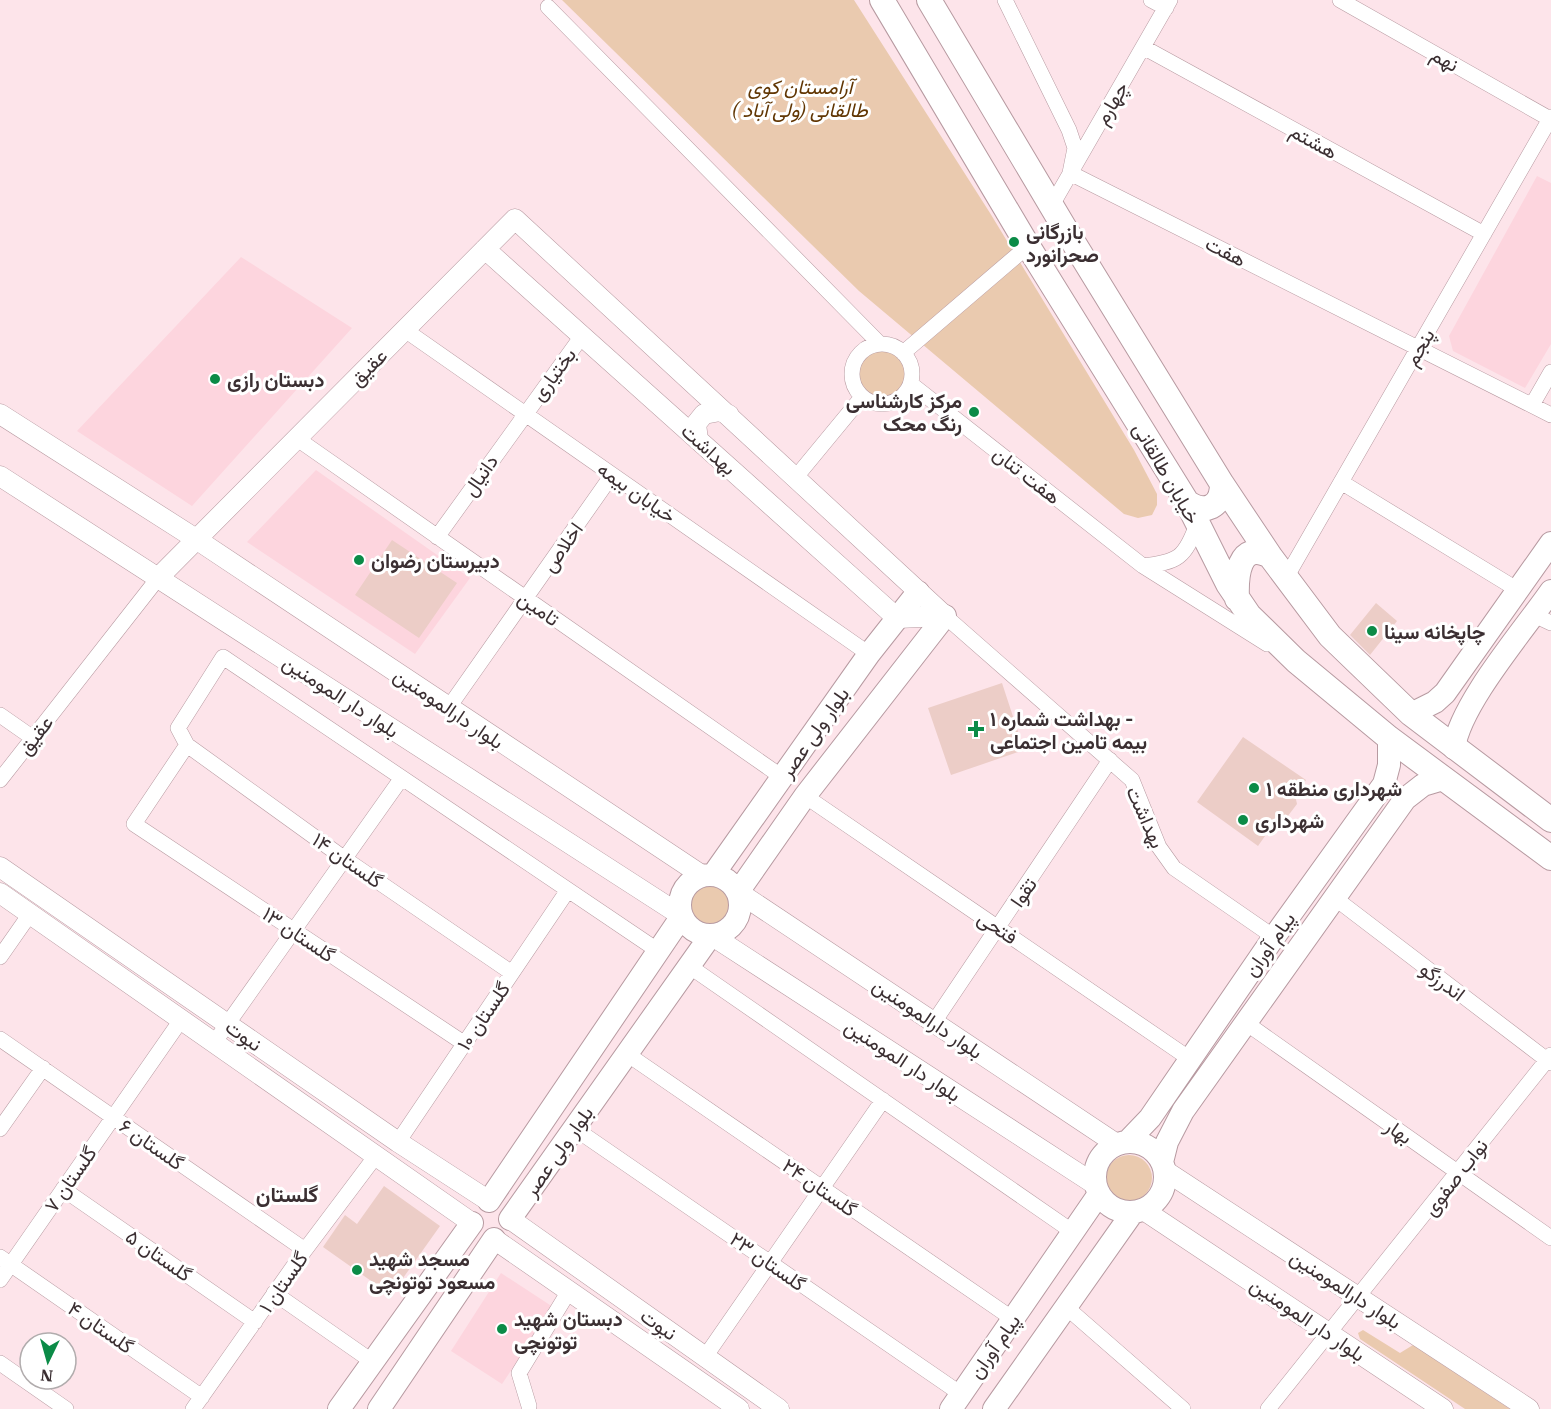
<svg xmlns="http://www.w3.org/2000/svg" width="1551" height="1409" font-family="'IBM Plex Serif',Vazirmatn,serif">
<style>
.built{fill:#fdd5de}
.green{fill:#eacaaf}
.building{fill:#eccdc7}
.lines{fill:none;stroke-linecap:round;stroke-linejoin:round}
.minor-casing{stroke:#b79aa1;stroke-width:16}
.tertiary-casing{stroke:#b79aa1;stroke-width:21}
.secondary-casing{stroke:#b79aa1;stroke-width:24}
.primary-casing{stroke:#b79aa1;stroke-width:26}
.minor{stroke:#fff;stroke-width:15}
.tertiary{stroke:#fff;stroke-width:20}
.secondary{stroke:#fff;stroke-width:22}
.primary{stroke:#fff;stroke-width:24}
.poi-dot{fill:#0b8b47;stroke:#fff;stroke-width:2}
.labels{text-anchor:middle;dominant-baseline:central;stroke-width:6;stroke-linejoin:round;paint-order:stroke}
.street-label{font-size:20px;fill:#3b2f32;stroke:#fff}
.park-label{font-size:20px;font-style:italic;fill:#613603;stroke:#fff}
.poi-label{font-size:20px;font-weight:bold;fill:#3b2f32;stroke:#fff;text-anchor:start}
.neighbourhood-label{font-size:21px;font-weight:bold;fill:#3b2f32;stroke:#fff}
</style>
<rect width="100%" height="100%" fill="#fde4ea"/>
<!-- built -->
<path class="built" d="M 1537,176 L 1551,183 L 1551,344 L 1525,388 L 1453,351 L 1449,336 Z
M 241,257 L 352,328 L 192,506 L 77,431 Z
M 316,470 L 470,578 L 415,654 L 247,542 Z
M 501,1273 L 553,1307 L 502,1384 L 451,1351 Z"/>
<!-- green -->
<path class="green" d="M 562,0 L 854,0 L 990,213 L 1134,450 L 1157,494 L 1157,505 L 1152,515 L 1138,518 L 1124,514 L 859,291 Z
M856 374a26 26 0 1 1 52 0a26 26 0 1 1-52 0Z
M686 905a24 24 0 1 1 48 0a24 24 0 1 1-48 0Z
M1106 1178a23 23 0 1 1 46 0a23 23 0 1 1-46 0Z
M 1363,1330 L 1400,1353 L 1413,1345 L 1510,1409 L 1465,1409 L 1360,1339 L 1358,1333 Z"/>
<!-- building -->
<path class="building" d="M 392,540 L 457,583 L 419,638 L 355,595 Z
M 1376,603 L 1397,621 L 1370,655 L 1350,635 Z
M 1002,683 L 1024,750 L 951,775 L 928,708 Z
M 1243,737 L 1306,780 L 1295,795 L 1297,804 L 1278,829 L 1270,829 L 1258,846 L 1197,802 Z
M 384,1186 L 440,1226 L 391,1295 L 323,1247 L 345,1215 L 357,1224 Z"/>
<g class="lines">
<defs>
<path id="minor" d="M 1005,0 L 1069,130 L 1075,148 L 1070,173 L 1551,415
M 1151,0 L 1166,8
M 1340,0 L 1550,119
M 548,7 L 880,344
M 1143,47 L 1484,234
M 1052,205 L 1170,0
M 405,330 L 869,654
M852 374a30 30 0 1 1 60 0a30 30 0 1 1-60 0Z
M 903,353 L 1028,246
M 911,384 L 1143,566 L 1267,644
M 1532,405 L 1551,372
M 296,438 L 782,777
M 796,477 L 862,397
M 1341,482 L 1518,590
M 437,537 L 582,336
M 1143,566 C 1178,562 1185,558 1197,524
M 1287,576 L 1551,117
M 1534,615 L 1551,623
M 945,616 L 1132,780 L 1159,847 L 1174,868 L 1274,937
M 449,707 L 612,475
M 0,715 L 33,738
M 187,745 L 345,859 L 512,973
M 0,780 L 159,577
M 805,796 L 1190,1059
M 1336,899 L 1551,1063
M 0,957 L 30,914
M 689,966 L 1073,1232
M 934,1022 L 1110,760
M 1246,1023 L 1551,1238
M 0,1039 L 305,1250
M 214,1043 L 401,779
M 465,1044 L 134,824 L 187,745 L 178,728 L 223,657 L 657,950
M 627,1054 L 1013,1319
M 574,1128 L 961,1394
M 0,1129 L 43,1068
M 398,1142 L 568,890
M 63,1189 L 255,1322
M 0,1257 L 202,1397
M 0,1280 L 181,1020
M 274,1293 L 373,1362
M 1066,1307 L 1183,1409
M 705,1357 L 883,1100
M 0,1363 L 66,1409
M 529,1406 L 519,1373 L 569,1291
M 193,1409 L 305,1250 L 375,1157
M 1268,1409 L 1551,1055"/>
<path id="tertiary" d="M 485,249 L 897,618 L 945,616
M 0,414 L 196,539 L 703,876
M 698,440 L 696,424 L 704,414 L 720,411 L 729,415
M 0,476 L 682,916
M 159,577 L 515,219 L 945,616
M 0,867 L 398,1142 L 489,1201
M 738,892 L 1118,1145
M 0,893 L 472,1223
M 711,935 L 1096,1185
M 1164,1170 L 1529,1409
M 1142,1209 L 1443,1409
M 510,1219 L 779,1409
M 494,1239 L 739,1409"/>
<path id="secondary" d="M 1411,714 L 1435,702 L 1445,693 L 1551,543
M 1454,748 C 1460,704 1524,630 1551,591
M 713,875 L 869,654 L 918,592
M680 905a30 30 0 1 1 60 0a30 30 0 1 1-60 0Z
M 738,892 L 805,796 L 945,616
M 1127,1142 L 1150,1118 L 1274,937 L 1384,784 L 1389,765 L 1389,738
M1095 1177a35 35 0 1 1 70 0a35 35 0 1 1-70 0Z
M 1162,1162 L 1167,1142 L 1183,1111 L 1405,799 L 1423,785 L 1443,779
M 489,1201 L 682,916
M 510,1219 L 711,935
M 339,1409 L 472,1223
M 379,1409 L 494,1239
M 951,1409 L 1099,1194
M 994,1409 L 1133,1212"/>
<path id="primary" d="M 882,0 L 1028,246 L 1187,502 L 1228,584 L 1249,615 L 1296,661 L 1389,738 L 1551,858
M 929,0 L 1064,227 L 1222,484 L 1270,556 L 1330,636 L 1411,714 L 1551,820
M 1187,502 C 1205,515 1222,507 1222,484
M 1237,599 C 1236,577 1238,540 1270,556"/>
</defs>
<!-- minor casing -->
<use href="#minor" class="minor-casing"/>
<!-- tertiary casing -->
<use href="#tertiary" class="tertiary-casing"/>
<!-- secondary casing -->
<use href="#secondary" class="secondary-casing"/>
<!-- primary casing -->
<use href="#primary" class="primary-casing"/>
<!-- minor -->
<use href="#minor" class="minor"/>
<!-- tertiary -->
<use href="#tertiary" class="tertiary"/>
<!-- secondary -->
<use href="#secondary" class="secondary"/>
<!-- primary -->
<use href="#primary" class="primary"/>
</g>
<!-- markers -->
<g class="poi-dot">
<circle cx="1014" cy="242" r="6"/>
<circle cx="215" cy="379" r="6"/>
<circle cx="974" cy="412" r="6"/>
<circle cx="359" cy="560" r="6"/>
<circle cx="1372" cy="631" r="6"/>
<path d="M973 720h6v6h6v6h-6v6h-6v-6h-6v-6h6z"/>
<circle cx="1254" cy="788" r="6"/>
<circle cx="1243" cy="820" r="6"/>
<circle cx="357" cy="1270" r="6"/>
<circle cx="502" cy="1329" r="6"/>
</g>
<g class="labels">
<!-- street labels -->
<g class="street-label">
<text transform="translate(1445 59) rotate(29)">نهم</text>
<text transform="translate(1111 103) rotate(-60)">چهارم</text>
<text transform="translate(1314 141) rotate(29)">هشتم</text>
<text transform="translate(1226 251) rotate(27)">هفت</text>
<text transform="translate(1419 347) rotate(-60)">پنجم</text>
<text transform="translate(368 367) rotate(-45)">عقیق</text>
<text transform="translate(553 374) rotate(-53)">بختیاری</text>
<text transform="translate(709 449) rotate(42)">بهداشت</text>
<text transform="translate(1167 473) rotate(60)">خیابان طالقانی</text>
<text transform="translate(480 475) rotate(-55)">دانیال</text>
<text transform="translate(1027 475) rotate(38)">هفت تنان</text>
<text transform="translate(637 492) rotate(35)">خیابان بیمه</text>
<text transform="translate(562 547) rotate(-55)">اخلاص</text>
<text transform="translate(539 608) rotate(35)">تامین</text>
<text transform="translate(341 696) rotate(33)">بلوار دار المومنین</text>
<text transform="translate(449 708) rotate(34)">بلوار دارالمومنین</text>
<text transform="translate(814 732) rotate(-55)">بلوار ولی عصر</text>
<text transform="translate(35 735) rotate(-52)">عقیق</text>
<text transform="translate(1146 817) rotate(66)">بهداشت</text>
<text transform="translate(348 860) rotate(35)">گلستان ۱۴</text>
<text transform="translate(1023 892) rotate(-56)">تقوا</text>
<text transform="translate(998 927) rotate(34)">فتحی</text>
<text transform="translate(299 934) rotate(34)">گلستان ۱۳</text>
<text transform="translate(1269 944) rotate(-55)">پیام آوران</text>
<text transform="translate(1443 981) rotate(37)">اندرزگو</text>
<text transform="translate(483 1016) rotate(-56)">گلستان ۱۰</text>
<text transform="translate(928 1018) rotate(34)">بلوار دارالمومنین</text>
<text transform="translate(244 1035) rotate(35)">نبوت</text>
<text transform="translate(903 1060) rotate(33)">بلوار دار المومنین</text>
<text transform="translate(1399 1131) rotate(35)">بهار</text>
<text transform="translate(152 1144) rotate(35)">گلستان ۶</text>
<text transform="translate(558 1151) rotate(-55)">بلوار ولی عصر</text>
<text transform="translate(1455 1177) rotate(-52)">نواب صفوی</text>
<text transform="translate(70 1179) rotate(-55)">گلستان ۷</text>
<text transform="translate(820 1187) rotate(35)">گلستان ۲۴</text>
<text transform="translate(159 1255) rotate(35)">گلستان ۵</text>
<text transform="translate(768 1261) rotate(35)">گلستان ۲۳</text>
<text transform="translate(283 1282) rotate(-55)">گلستان ۱</text>
<text transform="translate(1346 1289) rotate(33)">بلوار دارالمومنین</text>
<text transform="translate(1308 1319) rotate(34)">بلوار دار المومنین</text>
<text transform="translate(659 1324) rotate(35)">نبوت</text>
<text transform="translate(101 1327) rotate(35)">گلستان ۴</text>
<text transform="translate(994 1346) rotate(-55)">پیام آوران</text>
</g>
<!-- park labels -->
<g class="park-label">
<text x="800" y="86">آرامستان کوی<tspan x="800" dy="23">طالقانی (ولی آباد )</tspan></text>
</g>
<!-- poi labels -->
<g class="poi-label">
<text x="1026" y="231">بازرگانی<tspan x="1026" dy="23">صحرانورد</tspan></text>
<text x="227" y="379">دبستان رازی</text>
<text x="962" y="400" text-anchor="end">مرکز کارشناسی<tspan x="962" dy="23">رنگ محک</tspan></text>
<text x="371" y="560">دبیرستان رضوان</text>
<text x="1384" y="631">چاپخانه سینا</text>
<text x="990" y="718">بهداشت شماره ۱ -<tspan x="990" dy="23">بیمه تامین اجتماعی</tspan></text>
<text x="1266" y="788">شهرداری منطقه ۱</text>
<text x="1255" y="820">شهرداری</text>
<text x="369" y="1258">مسجد شهید<tspan x="369" dy="23">مسعود توتونچی</tspan></text>
<text x="514" y="1318">دبستان شهید<tspan x="514" dy="23">توتونچی</tspan></text>
</g>
<!-- neighbourhood labels -->
<g class="neighbourhood-label">
<text x="287" y="1194">گلستان</text>
</g>
</g>
<!-- north arrow -->
<g transform="translate(48 1361) rotate(185)"><circle r="28" fill="#ffffff" stroke="#b1acad" stroke-width="1.5"/>
<path d="M0-4.5L10 22L0 15L-10 22Z" fill="#0b8b47"/>
<text y="-9" font-size="16" font-weight="bold" text-anchor="middle" fill="#3b2f32">N</text>
</g>
</svg>
